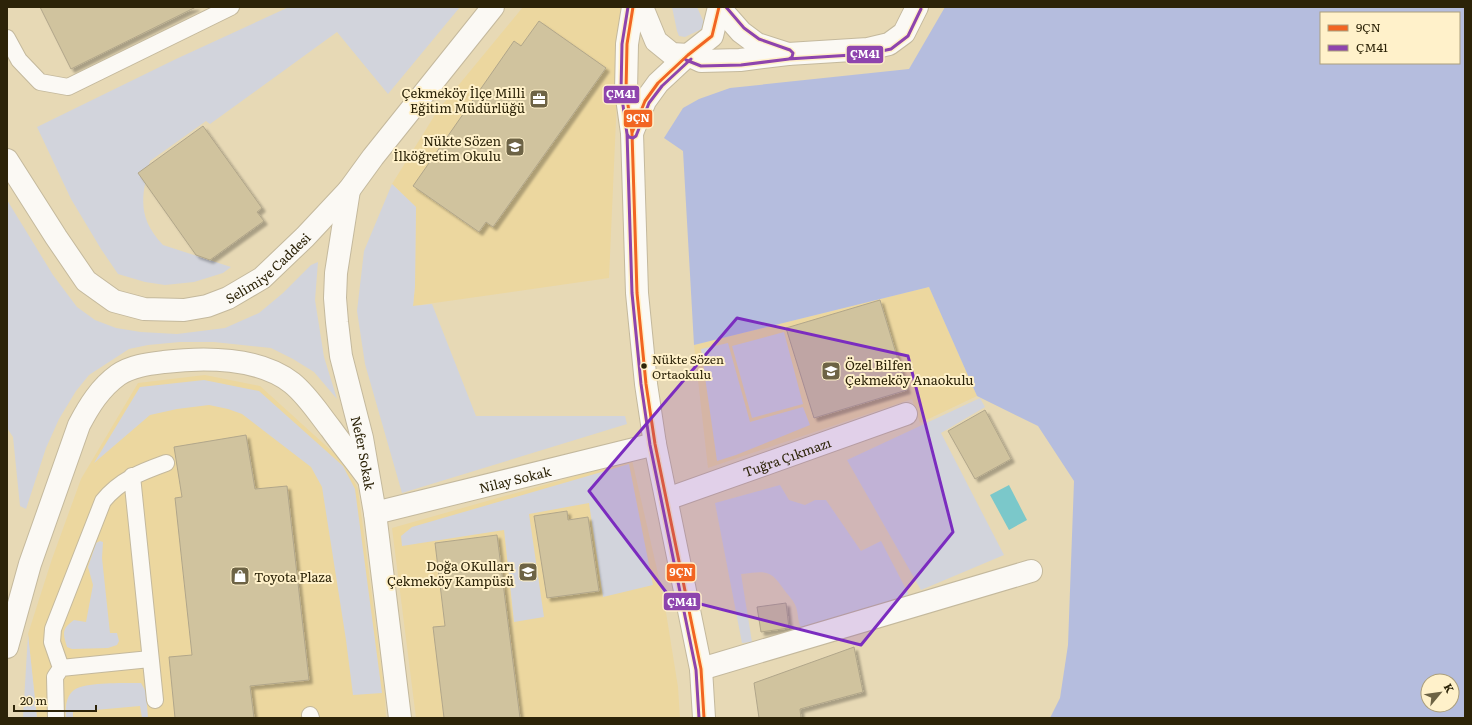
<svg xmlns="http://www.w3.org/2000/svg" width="1472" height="725" font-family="Literata,serif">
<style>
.built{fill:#ecd79f}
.green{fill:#d2d4dc}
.forest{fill:#b5bdde;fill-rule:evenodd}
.water{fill:#7bc8ca}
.building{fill:#d0c39e;stroke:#b1a68a;filter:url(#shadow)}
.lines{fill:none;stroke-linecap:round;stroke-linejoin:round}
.lane-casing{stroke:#c4b99d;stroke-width:18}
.street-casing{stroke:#c4b99d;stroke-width:24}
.secondary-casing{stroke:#c4b99d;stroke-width:24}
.lane{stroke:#fbf9f4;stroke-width:16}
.street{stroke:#fbf9f4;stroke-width:22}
.secondary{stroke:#fbf9f4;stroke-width:22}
.bus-1-casing{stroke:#fff1ca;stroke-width:6}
.bus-2-casing{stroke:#fff1ca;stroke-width:6}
.bus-1{stroke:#f26522;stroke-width:3}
.bus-2{stroke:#8e44ad;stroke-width:3}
.marked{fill:#7b2cbf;fill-opacity:0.2;stroke:#7b2cbf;stroke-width:3;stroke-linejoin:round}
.bus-dot{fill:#2c2308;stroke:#fff1ca;stroke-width:1.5}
.labels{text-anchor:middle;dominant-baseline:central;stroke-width:4;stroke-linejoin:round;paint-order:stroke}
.bus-label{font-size:12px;fill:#2c2308;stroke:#fff1ca;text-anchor:start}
.poi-label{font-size:13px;fill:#2c2308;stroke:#fff1ca;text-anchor:end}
.street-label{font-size:13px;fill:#2c2308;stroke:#fff1ca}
.line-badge{stroke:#fff1ca;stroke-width:1.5}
.badge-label{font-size:11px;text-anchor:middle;font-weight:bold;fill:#fff}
</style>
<defs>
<filter id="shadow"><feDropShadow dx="3.5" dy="3.5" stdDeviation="1" flood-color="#0004"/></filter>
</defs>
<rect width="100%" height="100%" fill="#e7d9b5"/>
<!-- built -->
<path class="built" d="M 523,7 L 621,7 L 609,278 L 413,306 L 415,286 L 416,207 L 392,184 L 438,110 Z
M 929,287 L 977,396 L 920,423 L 912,399 L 708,468 L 694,345 Z
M 205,375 L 260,386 L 345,463 L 358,489 L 385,695 L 386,718 L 37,718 L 28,634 L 52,559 L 81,479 L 138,383 Z
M 632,460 L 664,600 L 678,687 L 680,718 L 416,718 L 392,528 Z"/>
<!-- green -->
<path class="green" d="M 289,7 L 460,7 L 388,94 L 337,32 L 210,124 L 206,121 L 150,161 C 142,196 136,216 163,245 L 231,267 L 223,273 L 194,282 L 165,285 L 145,282 L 118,274 L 101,249 L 71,199 L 37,127 L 176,59 Z
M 672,7 L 697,7 L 706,27 L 685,37 L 679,36 L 677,31 Z
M 392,184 L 416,207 L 415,286 L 413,306 L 432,304 L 476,416 L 625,416 L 627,424 L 402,493 L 365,364 L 357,311 L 364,251 Z
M 7,200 L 53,275 L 77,307 L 95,320 L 116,328 L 141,332 L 177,334 L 225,328 L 259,313 L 283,293 L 311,265 L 318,262 L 315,300 L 324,357 L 337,399 L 314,372 L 293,359 L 271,348 L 214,342 L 180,342 L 148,345 L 129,349 L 89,375 L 76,391 L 59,419 L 46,448 L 26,509 L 20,506 L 13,437 L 7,428 Z
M 784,332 L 803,404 L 752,418 L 732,346 Z
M 728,343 L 750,422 L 803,407 L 810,425 L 736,455 L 717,461 L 701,349 Z
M 204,380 L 259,391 L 343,466 L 355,489 L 382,693 L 353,695 L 346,640 L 322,487 L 311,467 L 242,414 L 228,409 L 209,405 L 177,409 L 150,415 L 94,463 L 140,387 Z
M 980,398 L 985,407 L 941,433 L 1004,555 L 921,590 L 847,460 Z
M 629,464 L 653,585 L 603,597 L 589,503 L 529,514 L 544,617 L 514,622 L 504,530 L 402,546 L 401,536 L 412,527 Z
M 780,485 L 789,500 L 805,505 L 815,500 L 826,500 L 861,551 L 881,541 L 908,593 L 907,596 L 803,630 C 797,623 799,615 796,607 C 794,601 789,596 785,591 C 770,569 767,571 741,574 L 752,642 L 742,643 L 715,503 Z
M 100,541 L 103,542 L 102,558 L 110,633 L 117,633 L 119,641 L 117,645 L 108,648 L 72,649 L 67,647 C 63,634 61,629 74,620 L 86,622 L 93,585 L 88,567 L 96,543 Z
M 28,634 L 37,718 L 23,718 Z
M 141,683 L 146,692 L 148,718 L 142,718 L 140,706 L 73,712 L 73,718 L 66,718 C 65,708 66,696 74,690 C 83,682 128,683 141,683 Z"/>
<!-- forest -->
<path class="forest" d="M 945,7 L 1465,7 L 1465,718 L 1050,718 L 1060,698 L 1068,645 L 1074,481 L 1038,426 L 977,396 L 929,287 L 694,345 L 683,151 L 664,138 L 683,108 L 699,99 L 730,88 L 909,69 ZM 1321,13 L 1459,13 L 1459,63 L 1321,63 ZM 1428,681 L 1452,681 L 1452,705 L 1428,705 Z"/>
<!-- water -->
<path class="water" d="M 1009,485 L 1027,520 L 1009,530 L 990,495 Z"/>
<!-- building -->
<path class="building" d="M 40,7 L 196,7 L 71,69 Z
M 539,21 L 606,68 L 493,227 L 486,222 L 479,232 L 413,186 L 514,41 L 521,46 Z
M 203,126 L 262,208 L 257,212 L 264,221 L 210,260 L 196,255 L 138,173 Z
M 880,300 L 907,390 L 814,418 L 786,328 Z
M 985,410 L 1011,459 L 975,479 L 948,431 Z
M 246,435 L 255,489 L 287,486 L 309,680 L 250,686 L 254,718 L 175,718 L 169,657 L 192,655 L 175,498 L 182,497 L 174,447 Z
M 567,511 L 568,520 L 588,517 L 599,591 L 547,598 L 534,516 Z
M 497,535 L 520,718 L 444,718 L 433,627 L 445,626 L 435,543 Z
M 786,603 L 789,628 L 761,632 L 757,607 Z
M 854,647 L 863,692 L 800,709 L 801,718 L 759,718 L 754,683 Z"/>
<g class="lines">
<defs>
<path id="lane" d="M 7,38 L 19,60 L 40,82 L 68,87 L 231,7
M 132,476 L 155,700
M 61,668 L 150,659
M 310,715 L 311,718
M 56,718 L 55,677 L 61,668 L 52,642 L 53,629 L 103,501 C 120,480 141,472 166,463"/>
<g id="street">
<path d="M 788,54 L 868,49 L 889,44 L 904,33 L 917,7"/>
<path id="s1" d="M 349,190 L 336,273 L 335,298 L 337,322 L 341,356 L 362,438 L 375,513 L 400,718"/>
<path id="s2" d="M 667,499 L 906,414"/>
<path id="s3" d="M 375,513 L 655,444"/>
<path d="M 7,647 L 30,564 L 79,425 C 89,406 100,388 118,375 C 131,366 148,364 164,362 C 204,357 259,357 292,383 C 308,396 319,414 331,429 C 343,446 356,461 368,478"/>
<path d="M 701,669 L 1031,571"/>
</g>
<g id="secondary">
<path d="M 633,7 L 627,44 L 626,91 L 632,133 L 645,101 L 658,83 L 688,55 L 712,36 L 719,7"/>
<path d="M 642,7 L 656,41 L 672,54 L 688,55 L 701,61 L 740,60 L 788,54 L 757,44 L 741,32 L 719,7"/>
<path d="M 632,133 L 637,293 L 646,384 L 655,444 L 701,669 L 704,718"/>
<path id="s4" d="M 7,160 L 56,237 L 86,281 L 114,301 L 144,309 L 184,310 L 207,306 L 228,298 L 262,278 L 305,237 L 349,190 L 373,157 L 493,7"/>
</g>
</defs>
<!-- lane casing -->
<use href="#lane" class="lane-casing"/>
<!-- street casing -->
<use href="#street" class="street-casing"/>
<!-- secondary casing -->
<use href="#secondary" class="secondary-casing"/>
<!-- lane -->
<use href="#lane" class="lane"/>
<!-- street -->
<use href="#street" class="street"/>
<!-- secondary -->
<use href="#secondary" class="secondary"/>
<defs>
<path id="bus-1" d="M 633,7 L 627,44 L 626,91 L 632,133 L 645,101 L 658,83 L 688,55 L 712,36 L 719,7
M 632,133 L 637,293 L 646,384 L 655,444 L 701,669 L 704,718"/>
<path id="bus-2" d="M 628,7 L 622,44 L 621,91 L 627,134 L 629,137 L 633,138 L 636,136 L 649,103 L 662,86 L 691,59
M 788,59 L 868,54 L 891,49 L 908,36 L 921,9
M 686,60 L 701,66 L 741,65 L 789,59 L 792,57 L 793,53 L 790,50 L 759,39 L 744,28 L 726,7
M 627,133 L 632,293 L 641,384 L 650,445 L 696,670 L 699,718"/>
</defs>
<!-- bus-1 casing -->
<use href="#bus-1" class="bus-1-casing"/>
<!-- bus-2 casing -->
<use href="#bus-2" class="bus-2-casing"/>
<!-- bus-1 -->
<use href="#bus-1" class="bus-1"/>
<!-- bus-2 -->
<use href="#bus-2" class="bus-2"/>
</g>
<!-- marked area -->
<path class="marked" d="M 737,318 L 908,356 L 953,532 L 861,645 L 669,596 L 589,491 Z"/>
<!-- icons -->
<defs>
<symbol id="office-square" viewBox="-11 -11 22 22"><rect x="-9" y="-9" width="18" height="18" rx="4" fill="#6d6345" stroke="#fff1ca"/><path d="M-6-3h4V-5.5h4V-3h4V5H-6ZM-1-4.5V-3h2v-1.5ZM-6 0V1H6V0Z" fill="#fff"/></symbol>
<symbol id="school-square" viewBox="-11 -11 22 22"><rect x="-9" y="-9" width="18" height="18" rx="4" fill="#6d6345" stroke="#fff1ca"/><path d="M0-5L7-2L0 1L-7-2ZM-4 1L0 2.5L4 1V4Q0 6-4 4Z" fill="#fff"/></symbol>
<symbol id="shop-square" viewBox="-11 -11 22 22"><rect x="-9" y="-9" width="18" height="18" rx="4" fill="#6d6345" stroke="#fff1ca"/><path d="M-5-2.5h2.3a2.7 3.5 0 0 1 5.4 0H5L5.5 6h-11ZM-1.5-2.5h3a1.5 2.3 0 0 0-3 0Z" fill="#fff"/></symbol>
</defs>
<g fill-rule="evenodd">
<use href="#office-square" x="528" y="88" width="22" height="22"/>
<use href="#school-square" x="504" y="136" width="22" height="22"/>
<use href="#school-square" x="820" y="360" width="22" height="22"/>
<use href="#school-square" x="517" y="561" width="22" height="22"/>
<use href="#shop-square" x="229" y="565" width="22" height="22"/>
</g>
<!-- markers -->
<circle class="bus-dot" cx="644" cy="366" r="3.5"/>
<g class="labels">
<!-- bus labels -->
<g class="bus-label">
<text x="652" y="359">Nükte Sözen<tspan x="652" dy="15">Ortaokulu</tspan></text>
</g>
<!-- poi labels -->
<g class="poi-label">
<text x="525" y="92">Çekmeköy İlçe Milli<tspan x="525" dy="15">Eğitim Müdürlüğü</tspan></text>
<text x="501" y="140">Nükte Sözen<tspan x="501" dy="15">İlköğretim Okulu</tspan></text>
<text x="845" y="364" text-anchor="start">Özel Bilfen<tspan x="845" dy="15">Çekmeköy Anaokulu</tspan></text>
<text x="514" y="565">Doğa OKulları<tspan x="514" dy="15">Çekmeköy Kampüsü</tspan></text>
<text x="254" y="576" text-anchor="start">Toyota Plaza</text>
</g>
<!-- street labels -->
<g class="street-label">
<text stroke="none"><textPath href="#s4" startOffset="346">Selimiye Caddesi</textPath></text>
<text stroke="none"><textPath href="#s1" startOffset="267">Nefer Sokak</textPath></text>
<text stroke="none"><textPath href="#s2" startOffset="127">Tuğra Çıkmazı</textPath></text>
<text stroke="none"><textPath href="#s3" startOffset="144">Nilay Sokak</textPath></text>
</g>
</g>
<g class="line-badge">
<rect x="846" y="45" width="38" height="19" rx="4" fill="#8e44ad"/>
<rect x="603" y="85" width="37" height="19" rx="4" fill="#8e44ad"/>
<rect x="623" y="109" width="30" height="19" rx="4" fill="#f26522"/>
<rect x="666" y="563" width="30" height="19" rx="4" fill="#f26522"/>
<rect x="663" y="592" width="38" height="19" rx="4" fill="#8e44ad"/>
</g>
<g class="badge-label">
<text x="865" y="58">ÇM41</text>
<text x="621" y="98">ÇM41</text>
<text x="638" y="122">9ÇN</text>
<text x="681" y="576">9ÇN</text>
<text x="682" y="606">ÇM41</text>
</g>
<!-- border -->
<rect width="1472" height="725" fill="none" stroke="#2c2308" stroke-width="16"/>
<!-- legend -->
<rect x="1320" y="12" width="140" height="52" fill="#fff1ca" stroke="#ab9f7c"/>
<rect x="1328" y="25" width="20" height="6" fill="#f26522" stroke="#ab9f7c"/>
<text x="1356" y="32" font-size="12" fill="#2c2308">9ÇN</text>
<rect x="1328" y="45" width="20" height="6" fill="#8e44ad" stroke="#ab9f7c"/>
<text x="1356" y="52" font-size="12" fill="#2c2308">ÇM41</text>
<!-- north arrow -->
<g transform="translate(1440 693) rotate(61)"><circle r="19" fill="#fff1ca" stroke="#ab9f7c"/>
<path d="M0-3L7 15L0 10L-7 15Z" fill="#6d6345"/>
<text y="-6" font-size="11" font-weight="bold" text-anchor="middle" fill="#2c2308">K</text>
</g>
<!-- scale -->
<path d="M14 705v6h82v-6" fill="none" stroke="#2c2308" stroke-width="2"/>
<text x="20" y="705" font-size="12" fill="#2c2308" stroke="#fff1ca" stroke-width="3" paint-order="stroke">20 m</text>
</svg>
